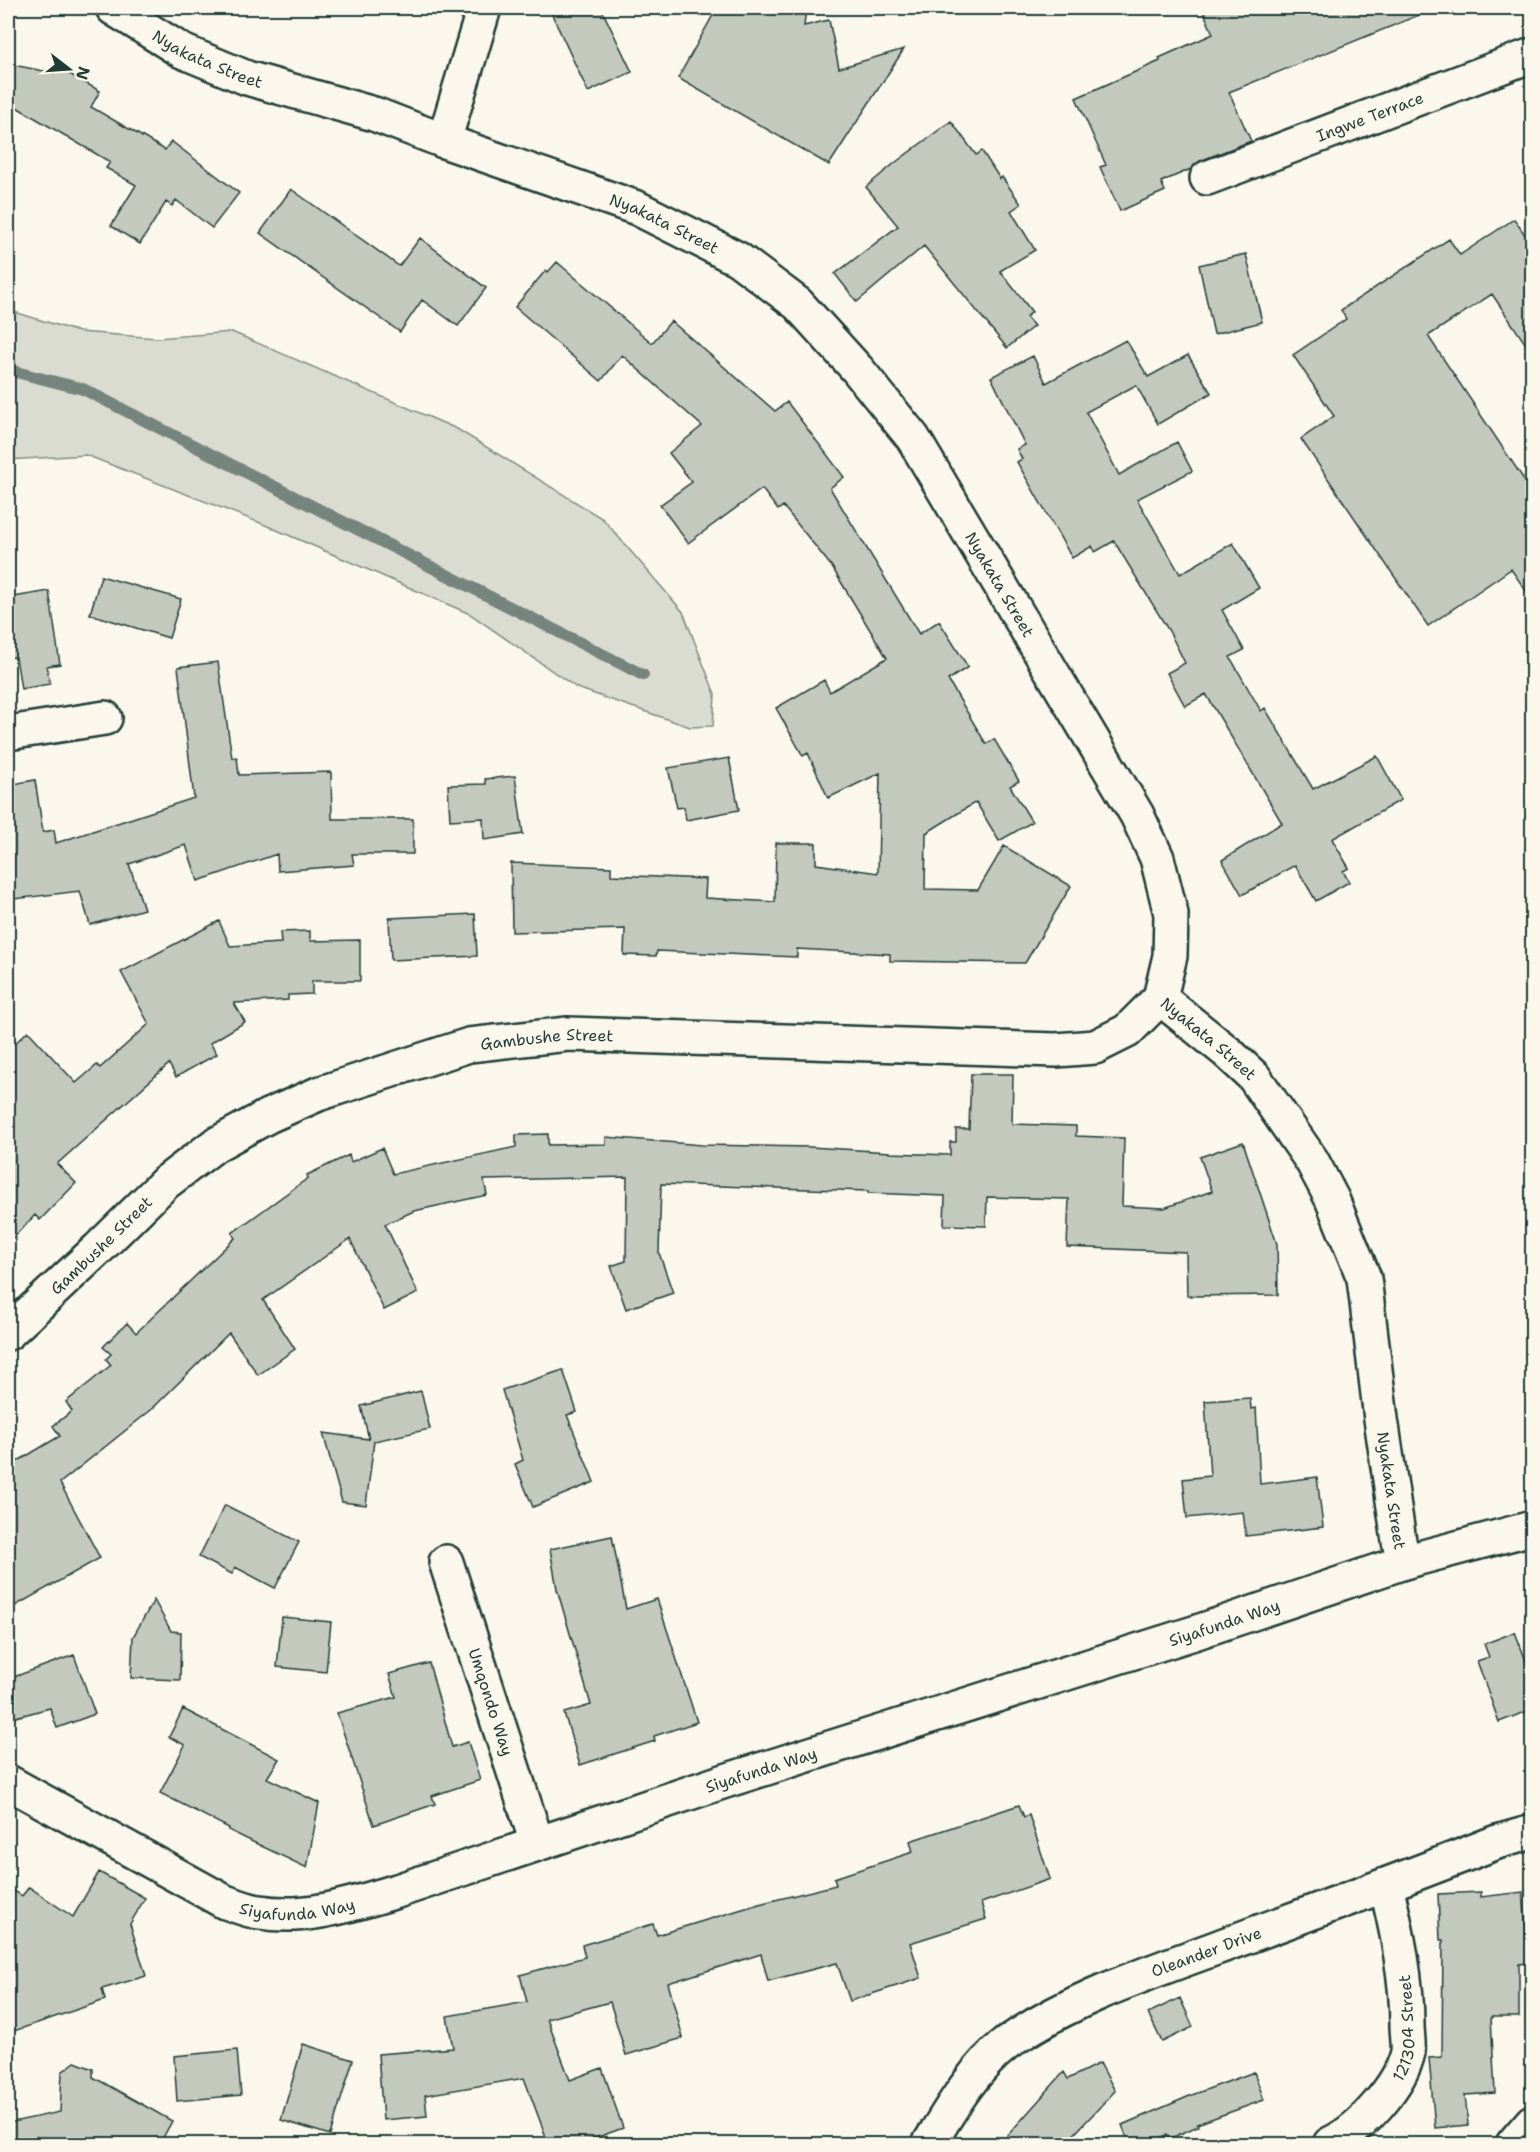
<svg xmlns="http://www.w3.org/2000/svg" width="1540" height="2152" font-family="'Shantell Sans',sans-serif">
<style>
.green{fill:#dbdcd1;stroke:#7d8c82;stroke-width:1.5}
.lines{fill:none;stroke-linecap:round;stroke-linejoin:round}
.stream{stroke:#74847b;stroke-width:12}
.building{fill:#c4c9be;stroke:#1f3d34;stroke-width:1.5}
.minor-casing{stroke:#1f3d34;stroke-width:38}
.minor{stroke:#fbf7ec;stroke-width:33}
.labels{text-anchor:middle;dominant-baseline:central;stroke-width:5;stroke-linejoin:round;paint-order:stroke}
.street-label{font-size:16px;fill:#1f3d34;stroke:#fbf7ec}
</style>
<rect width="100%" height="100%" fill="#fbf7ec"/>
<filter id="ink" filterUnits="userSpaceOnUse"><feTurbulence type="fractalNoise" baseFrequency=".0167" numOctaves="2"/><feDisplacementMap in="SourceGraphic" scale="12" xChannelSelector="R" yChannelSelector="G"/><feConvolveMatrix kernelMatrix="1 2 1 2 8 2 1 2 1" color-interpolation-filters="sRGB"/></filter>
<g filter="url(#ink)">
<!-- green -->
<path class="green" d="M 8,310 L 79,332 L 157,338 L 232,332 L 457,429 L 603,519 L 683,612 L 715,694 L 713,726 L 690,727 L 577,688 L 470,614 L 263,524 L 86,455 L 8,460 Z"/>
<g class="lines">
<!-- stream -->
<path class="stream" d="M 8,370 L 83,389 L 643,675"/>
</g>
<!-- building -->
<path class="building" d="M 549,8 L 601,8 L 632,72 L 588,92 Z
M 717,8 L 806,8 L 804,26 L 829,20 L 839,68 L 904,49 L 829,165 L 678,78 Z
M 1202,8 L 1434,8 L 1434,9 L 1229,92 L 1251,141 L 1200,161 L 1191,169 L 1161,182 L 1165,191 L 1120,211 L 1100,167 L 1106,165 L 1076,98 L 1160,61 L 1159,58 L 1213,34 Z
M 8,64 L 54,73 L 57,67 L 100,91 L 91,107 L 165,150 L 171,141 L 239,193 L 212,228 L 176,200 L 172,206 L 166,202 L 140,244 L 111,226 L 136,185 L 106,168 L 110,162 L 8,102 Z
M 951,121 L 976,155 L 982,151 L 1000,179 L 1002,177 L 1021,204 L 1011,211 L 1035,250 L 1000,271 L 1032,312 L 1026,317 L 1034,326 L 1007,348 L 924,246 L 857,302 L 835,274 L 898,226 L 866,187 L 896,162 Z
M 291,189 L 399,266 L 420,238 L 486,288 L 458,326 L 422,300 L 400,332 L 260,233 Z
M 1514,219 L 1533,246 L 1533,355 L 1492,294 L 1428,336 L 1533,493 L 1533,601 L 1511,569 L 1428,626 L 1301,439 L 1334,416 L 1293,355 L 1346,319 L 1341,310 L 1449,239 L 1460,255 Z
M 1246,254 L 1262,322 L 1214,334 L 1199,265 Z
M 557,262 L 652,343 L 671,321 L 775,411 L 787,402 L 844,477 L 830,488 L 919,634 L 939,621 L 968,667 L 948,680 L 986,744 L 994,739 L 1019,781 L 1010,786 L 1032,822 L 999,841 L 976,802 L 926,833 L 925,889 L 978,890 L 1004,846 L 1071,886 L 1025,963 L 890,961 L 890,954 L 797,949 L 797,957 L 657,951 L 656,956 L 624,955 L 625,929 L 512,932 L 511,863 L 611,867 L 611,875 L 706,879 L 705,898 L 775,902 L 776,843 L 816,843 L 816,864 L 878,873 L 880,773 L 828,798 L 808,753 L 803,756 L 776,708 L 824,680 L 830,692 L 887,658 L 832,567 L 783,506 L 778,510 L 762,489 L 688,543 L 660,505 L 692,482 L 669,453 L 702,426 L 622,355 L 601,381 L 515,307 L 546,270 L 548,272 Z
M 1126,340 L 1148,377 L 1188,355 L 1211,393 L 1158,424 L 1136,385 L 1086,412 L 1119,475 L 1177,442 L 1192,471 L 1137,499 L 1180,574 L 1233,543 L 1259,588 L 1222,610 L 1244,650 L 1230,657 L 1261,711 L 1265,708 L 1313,789 L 1377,756 L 1401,800 L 1332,839 L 1349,868 L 1343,871 L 1349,882 L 1316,901 L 1295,865 L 1242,895 L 1222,860 L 1282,823 L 1206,694 L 1185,706 L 1167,673 L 1185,663 L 1169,631 L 1114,541 L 1095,552 L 1092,546 L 1072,558 L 1017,462 L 1022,459 L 1017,449 L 1025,445 L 991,377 L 1033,356 L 1046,383 Z
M 101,576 L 181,599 L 169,638 L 90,614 Z
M 49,591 L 60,664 L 47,666 L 50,684 L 21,689 L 16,657 L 8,658 L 8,598 Z
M 218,662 L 232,758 L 237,757 L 239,775 L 331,772 L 332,819 L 413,819 L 413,854 L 352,854 L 354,865 L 278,871 L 277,854 L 198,881 L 186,845 L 129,864 L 144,909 L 90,925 L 80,891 L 14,899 L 12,876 L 8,877 L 8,785 L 35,780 L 43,832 L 54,830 L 56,843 L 194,798 L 178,667 Z
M 729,758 L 739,810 L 686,820 L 684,807 L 677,808 L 668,768 Z
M 515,776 L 523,834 L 484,840 L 483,818 L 450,820 L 448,785 L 486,784 L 485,779 Z
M 475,914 L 477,956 L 391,960 L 389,918 Z
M 219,921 L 230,946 L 281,943 L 280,932 L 310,931 L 310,941 L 360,940 L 360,981 L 312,981 L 312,994 L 288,995 L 288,1000 L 234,1003 L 245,1022 L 210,1043 L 217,1054 L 176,1077 L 169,1064 L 57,1164 L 76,1183 L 40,1220 L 35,1215 L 8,1243 L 8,1050 L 28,1031 L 76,1083 L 97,1065 L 100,1068 L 149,1024 L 121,972 Z
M 971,1074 L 1013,1074 L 1012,1124 L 1076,1126 L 1076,1136 L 1124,1138 L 1122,1206 L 1164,1208 L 1212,1191 L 1200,1157 L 1243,1142 L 1277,1244 L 1278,1295 L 1187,1296 L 1186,1252 L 1067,1247 L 1069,1199 L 987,1197 L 986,1226 L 944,1225 L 945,1196 L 868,1193 L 868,1191 L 661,1184 L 659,1253 L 673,1293 L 626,1309 L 611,1266 L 626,1261 L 627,1177 L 484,1180 L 487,1195 L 414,1211 L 385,1224 L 418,1293 L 384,1310 L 350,1239 L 263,1300 L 295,1349 L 258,1375 L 229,1333 L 151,1410 L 60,1483 L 100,1558 L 8,1610 L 8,1467 L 60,1436 L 53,1426 L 72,1411 L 66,1402 L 111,1365 L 106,1359 L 111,1354 L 103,1347 L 127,1323 L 136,1333 L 235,1238 L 232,1233 L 308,1178 L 307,1175 L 349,1155 L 351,1162 L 382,1148 L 393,1174 L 516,1147 L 516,1135 L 548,1134 L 548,1145 L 606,1144 L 606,1137 L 702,1145 L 810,1147 L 889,1152 L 889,1153 L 950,1155 L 950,1142 L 956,1142 L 956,1129 L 969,1129 Z
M 563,1370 L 577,1412 L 567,1415 L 594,1482 L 533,1507 L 515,1464 L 523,1460 L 502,1390 Z
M 421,1391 L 430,1429 L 374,1441 L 366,1505 L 342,1502 L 323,1433 L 369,1439 L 361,1406 Z
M 1250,1398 L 1251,1409 L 1256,1408 L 1260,1484 L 1317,1477 L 1323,1527 L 1246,1536 L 1243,1512 L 1187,1518 L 1183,1479 L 1210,1476 L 1205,1401 Z
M 225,1505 L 299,1542 L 275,1588 L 235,1567 L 232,1574 L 199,1557 Z
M 612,1536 L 626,1609 L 657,1599 L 697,1722 L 654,1736 L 655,1741 L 580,1765 L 564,1713 L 591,1705 L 557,1589 L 550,1549 Z
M 154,1600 L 171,1631 L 181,1632 L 180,1680 L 131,1678 L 133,1637 Z
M 282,1617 L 331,1622 L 326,1672 L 277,1667 Z
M 1515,1632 L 1533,1679 L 1533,1709 L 1499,1722 L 1477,1661 L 1489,1657 L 1484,1644 Z
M 74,1655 L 95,1714 L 57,1728 L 50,1708 L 8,1719 L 8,1679 Z
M 429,1663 L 452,1747 L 468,1742 L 480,1780 L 432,1796 L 435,1804 L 374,1825 L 337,1713 L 396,1697 L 389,1674 Z
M 183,1709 L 279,1759 L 267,1778 L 319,1803 L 307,1868 L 228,1830 L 229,1828 L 160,1793 L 185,1745 L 169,1737 Z
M 1019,1805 L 1024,1817 L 1029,1815 L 1050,1879 L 981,1903 L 986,1919 L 910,1943 L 921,1978 L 850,2001 L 837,1963 L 768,1981 L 761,1954 L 668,1983 L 683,2038 L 626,2055 L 610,2002 L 547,2019 L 570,2080 L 602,2068 L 623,2128 L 576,2145 L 549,2145 L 524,2078 L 425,2095 L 427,2116 L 383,2120 L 378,2054 L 453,2048 L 447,2016 L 527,2002 L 520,1975 L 585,1957 L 582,1945 L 653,1924 L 657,1935 L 759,1904 L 836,1885 L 834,1878 L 913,1852 L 910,1841 Z
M 99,1872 L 145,1898 L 130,1924 L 146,1976 L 102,1989 L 105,2000 L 8,2033 L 8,1887 L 22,1896 L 29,1887 L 73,1917 Z
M 1481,1892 L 1481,1897 L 1523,1892 L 1529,1963 L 1519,1964 L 1519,2017 L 1491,2017 L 1495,2093 L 1465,2095 L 1468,2125 L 1435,2128 L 1429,2058 L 1442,2057 L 1443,1940 L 1440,1940 L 1438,1894 Z
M 1180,1998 L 1193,2027 L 1162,2042 L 1148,2013 Z
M 303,2044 L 353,2060 L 330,2135 L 281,2120 Z
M 237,2050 L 241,2095 L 177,2101 L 174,2056 Z
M 75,2062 L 93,2069 L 93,2077 L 172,2121 L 159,2145 L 8,2145 L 8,2123 L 60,2112 L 62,2072 Z
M 1100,2063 L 1115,2091 L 1064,2145 L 999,2145 L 1064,2072 L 1068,2079 Z
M 1254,2072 L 1264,2100 L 1197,2124 L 1198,2126 L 1169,2139 L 1167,2135 L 1139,2145 L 1130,2145 L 1122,2125 L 1192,2095 Z"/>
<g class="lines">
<defs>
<g id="minor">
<path id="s1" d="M 113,8 L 182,51 L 247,78 L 374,114 L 444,141 L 637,208 L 738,259 L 798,304 L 858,370 L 913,438 L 1137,815 L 1157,858 L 1171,914 L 1170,956 L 1160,998 L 1227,1052 L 1254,1077 L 1312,1161 L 1332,1199 L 1364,1278 L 1381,1419 L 1399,1541 L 1404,1562"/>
<path d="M 444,141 L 484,8"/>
<path id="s2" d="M 1207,178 L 1532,55"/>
<path d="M 8,733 L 105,718"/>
<path id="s3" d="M 8,1333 L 99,1248 L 165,1183 L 215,1145 L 268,1116 L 318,1094 L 469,1045 L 568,1034 L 1056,1050 L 1095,1047 L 1127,1031 L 1160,998"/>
<path id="s4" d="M 446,1562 L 537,1843"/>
<path id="s5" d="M 8,1782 L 225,1902 C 236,1905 248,1911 260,1912 C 306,1920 353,1904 397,1891 L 722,1782 L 1197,1632 L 1404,1562 L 1532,1528"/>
<path id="s6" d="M 929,2144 C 950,2110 973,2069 1006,2044 C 1067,2000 1146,1974 1216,1948 C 1310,1913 1404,1879 1497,1842 L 1532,1832"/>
<path id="s7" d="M 1330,2144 C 1360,2130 1401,2085 1408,2052 C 1409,2044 1407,2033 1407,2025 C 1407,1977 1397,1931 1386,1885"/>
<path d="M 1513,2144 L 1532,2122"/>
</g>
</defs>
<!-- minor casing -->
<use href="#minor" class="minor-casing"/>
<!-- minor -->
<use href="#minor" class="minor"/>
</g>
</g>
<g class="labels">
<!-- street labels -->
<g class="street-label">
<text stroke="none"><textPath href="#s1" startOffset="108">Nyakata Street</textPath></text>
<text stroke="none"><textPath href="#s2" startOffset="174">Ingwe Terrace</textPath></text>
<text stroke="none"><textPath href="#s1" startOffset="594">Nyakata Street</textPath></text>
<text stroke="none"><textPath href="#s1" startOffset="1098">Nyakata Street</textPath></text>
<text stroke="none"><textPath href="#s1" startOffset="1620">Nyakata Street</textPath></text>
<text stroke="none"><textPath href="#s3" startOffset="632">Gambushe Street</textPath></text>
<text stroke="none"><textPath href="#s3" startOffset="128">Gambushe Street</textPath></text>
<text stroke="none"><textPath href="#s1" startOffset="2124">Nyakata Street</textPath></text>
<text stroke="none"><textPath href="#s5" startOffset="1294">Siyafunda Way</textPath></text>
<text stroke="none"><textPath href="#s4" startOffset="147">Umqondo Way</textPath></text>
<text stroke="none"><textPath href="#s5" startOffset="808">Siyafunda Way</textPath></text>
<text stroke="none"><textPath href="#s5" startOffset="322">Siyafunda Way</textPath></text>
<text stroke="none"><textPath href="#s6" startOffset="348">Oleander Drive</textPath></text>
<text stroke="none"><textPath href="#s7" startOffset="147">121304 Street</textPath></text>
</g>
</g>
<!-- margin -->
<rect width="1540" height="2152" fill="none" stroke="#fbf7ec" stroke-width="30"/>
<rect x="15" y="15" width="1510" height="2122" fill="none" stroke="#1f3d34" stroke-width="2" filter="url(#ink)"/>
<!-- north arrow -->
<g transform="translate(69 69) rotate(107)" stroke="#fbf7ec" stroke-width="4.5" paint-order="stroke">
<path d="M0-4.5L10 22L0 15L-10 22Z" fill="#1f3d34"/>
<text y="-9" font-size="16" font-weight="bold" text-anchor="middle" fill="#1f3d34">N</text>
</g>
</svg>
